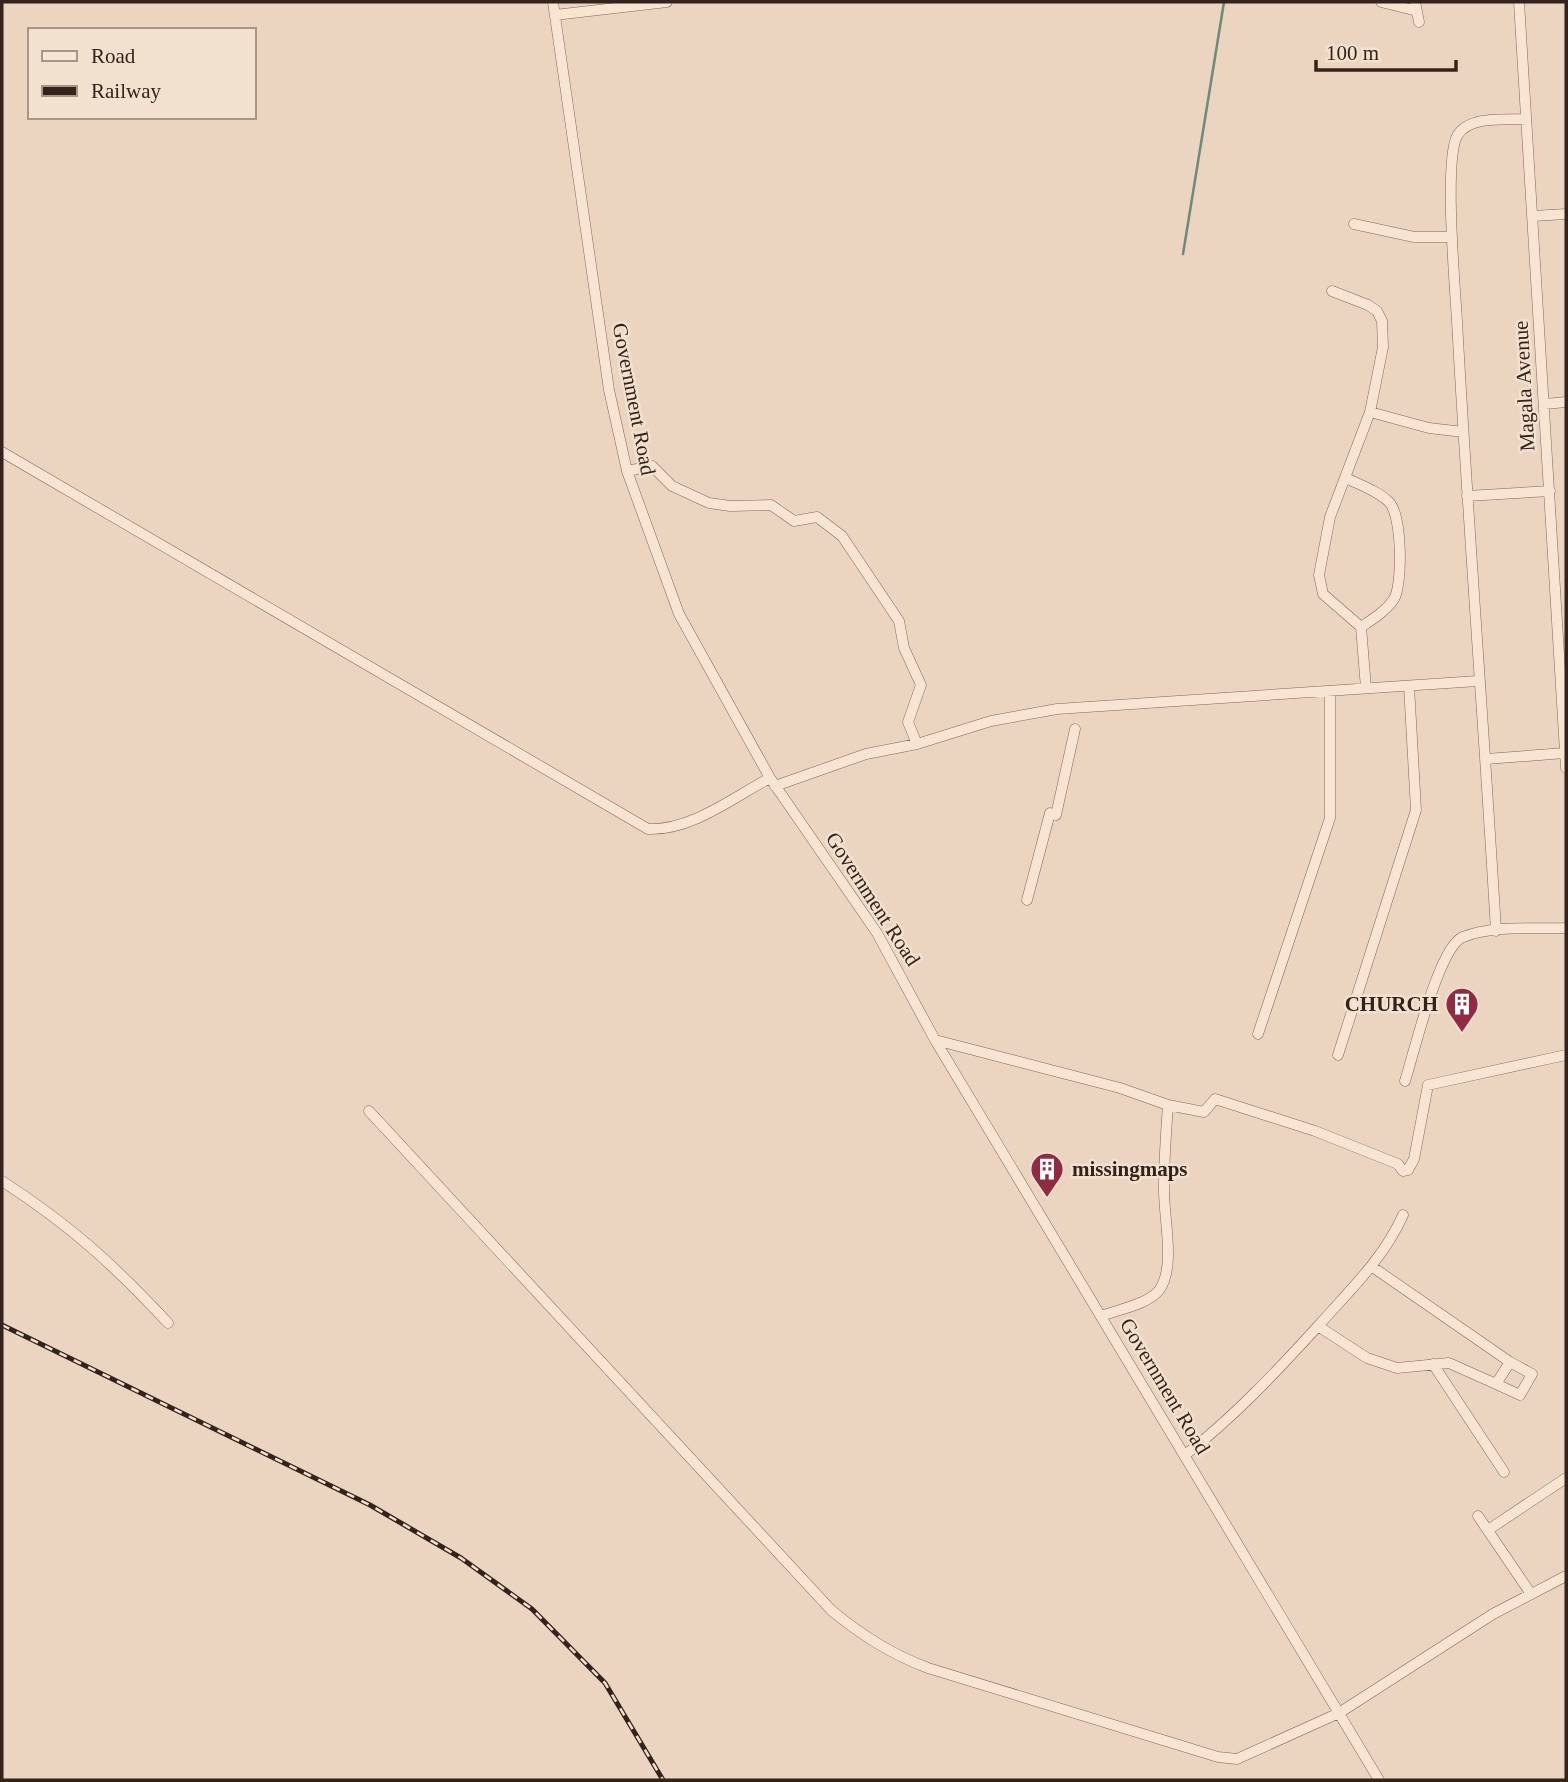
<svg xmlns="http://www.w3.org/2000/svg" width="1568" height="1782" font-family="'Times New Roman',serif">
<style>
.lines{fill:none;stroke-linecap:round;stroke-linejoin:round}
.stream{stroke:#6b8b7b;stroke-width:2.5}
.minor-casing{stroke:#836659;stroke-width:11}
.minor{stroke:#f7e4d3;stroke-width:10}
.rail-casing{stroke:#34231d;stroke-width:5}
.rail{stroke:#f3e1cf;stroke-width:2.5;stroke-dasharray:8;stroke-linecap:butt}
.labels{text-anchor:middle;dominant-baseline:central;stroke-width:5;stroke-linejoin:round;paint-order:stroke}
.street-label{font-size:21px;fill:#34231d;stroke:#f3e1cf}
.poi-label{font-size:21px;font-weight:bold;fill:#34231d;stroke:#f3e1cf;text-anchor:end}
</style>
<rect width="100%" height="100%" fill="#ebd4c0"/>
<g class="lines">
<!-- stream -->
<path class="stream" d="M 1183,254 L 1224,2"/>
<defs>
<path id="minor" d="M 553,2 L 609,390 L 627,471 L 679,614 L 770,778 L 877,933 L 935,1040 L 1379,1780
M 1381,2 L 1417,11
M 1415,2 L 1419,22
M 1519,2 L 1566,768
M 555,15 L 667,2
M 1533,216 L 1566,214
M 1354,224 L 1414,237 L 1452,237
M 1332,291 L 1368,305 L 1377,311 L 1382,321 L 1383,347 L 1370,412 L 1330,517 L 1319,575 L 1323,594 L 1361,627 L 1366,688
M 1545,404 L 1566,402
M 1370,412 L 1429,428 L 1463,432
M 2,452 L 648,829 C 691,831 732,798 770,778
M 627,471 L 652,466 L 672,486 L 709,503 L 730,506 L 771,505 L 794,521 L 817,517 L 842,536 L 899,621 L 904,648 L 921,685 L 908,722 L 917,744
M 1346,478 C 1360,485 1378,491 1389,502 C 1402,515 1403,583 1394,599 C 1386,611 1373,619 1361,627
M 1467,496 L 1550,491
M 1486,759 L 1565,753
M 775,786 L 866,754 L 917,744 L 991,721 L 1057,709 L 1478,681
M 1056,815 L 1075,729
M 1027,900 L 1050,813
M 1496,931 C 1484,727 1468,524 1457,321 C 1455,286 1444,162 1457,136 C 1469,115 1505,120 1526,119
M 1258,1034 L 1330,818 L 1330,691
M 935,1040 L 1120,1088 L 1168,1105 L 1204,1112 L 1215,1099 L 1315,1131 L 1398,1164 L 1403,1171 L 1408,1170 L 1414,1159 L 1428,1085 L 1566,1055
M 1338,1055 L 1416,810 L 1409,686
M 1405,1081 C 1414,1053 1439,946 1463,937 C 1494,925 1534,929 1566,928
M 369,1111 L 832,1611 C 863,1636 891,1654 928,1668 L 1218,1757 L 1237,1759 L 1339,1713 L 1493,1614 L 1566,1576
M 2,1181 C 70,1225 113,1264 168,1323
M 1371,1266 L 1510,1362
M 1101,1316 C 1117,1310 1150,1304 1160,1289 C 1176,1265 1163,1215 1164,1187 C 1164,1160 1166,1132 1168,1105
M 1318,1326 L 1367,1358 L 1397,1368 L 1449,1363 L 1496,1384 L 1510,1362 L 1532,1374 L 1520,1395 L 1496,1384
M 1433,1364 L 1504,1472
M 1185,1455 C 1234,1417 1277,1371 1319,1325 C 1350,1290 1384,1258 1403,1215
M 1478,1516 L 1531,1594
M 1488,1530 L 1566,1478"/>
</defs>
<!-- minor casing -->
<use href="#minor" class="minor-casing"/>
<!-- minor -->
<use href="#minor" class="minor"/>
<defs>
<path id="rail" d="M 2,1325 L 370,1505 L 461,1558 L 532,1609 L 605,1683 L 663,1780"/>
</defs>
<!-- rail casing -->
<use href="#rail" class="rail-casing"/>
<!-- rail -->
<use href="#rail" class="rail"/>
</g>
<!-- icons -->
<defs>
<symbol id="building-pin" viewBox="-11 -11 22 30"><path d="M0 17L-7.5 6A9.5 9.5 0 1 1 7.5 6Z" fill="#8f2c44" stroke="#f3e1cf"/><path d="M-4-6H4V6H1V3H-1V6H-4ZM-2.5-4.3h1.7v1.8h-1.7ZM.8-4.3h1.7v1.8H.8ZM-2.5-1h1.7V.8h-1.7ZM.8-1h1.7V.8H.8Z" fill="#fff"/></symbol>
</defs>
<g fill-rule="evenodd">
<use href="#building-pin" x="1443" y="985" width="38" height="52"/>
<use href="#building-pin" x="1028" y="1150" width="38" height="52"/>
</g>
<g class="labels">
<!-- street labels -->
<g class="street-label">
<text transform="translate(1524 386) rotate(-93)">Magala Avenue</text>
<text transform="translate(634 399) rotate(79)">Government Road</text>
<text transform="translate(873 899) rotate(57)">Government Road</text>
<text transform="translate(1165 1386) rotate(59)">Government Road</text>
</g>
<!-- poi labels -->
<g class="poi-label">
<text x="1438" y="1004">CHURCH</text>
<text x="1072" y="1169" text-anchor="start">missingmaps</text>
</g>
</g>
<!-- border -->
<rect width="1568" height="1782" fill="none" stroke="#34231d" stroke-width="7"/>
<!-- legend -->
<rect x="28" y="28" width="228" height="91" fill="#f3e1cf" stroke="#a79588" stroke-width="2"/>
<rect x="42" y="51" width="35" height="10" fill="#f7e4d3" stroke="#a79588" stroke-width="2"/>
<text x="91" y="63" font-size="21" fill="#34231d">Road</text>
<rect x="42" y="86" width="35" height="10" fill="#34231d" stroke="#a79588" stroke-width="2"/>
<text x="91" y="98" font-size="21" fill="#34231d">Railway</text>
<!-- scale -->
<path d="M1316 60v10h140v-10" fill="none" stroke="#34231d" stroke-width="3.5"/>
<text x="1326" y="60" font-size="21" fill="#34231d" stroke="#f3e1cf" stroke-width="5" paint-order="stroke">100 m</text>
</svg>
